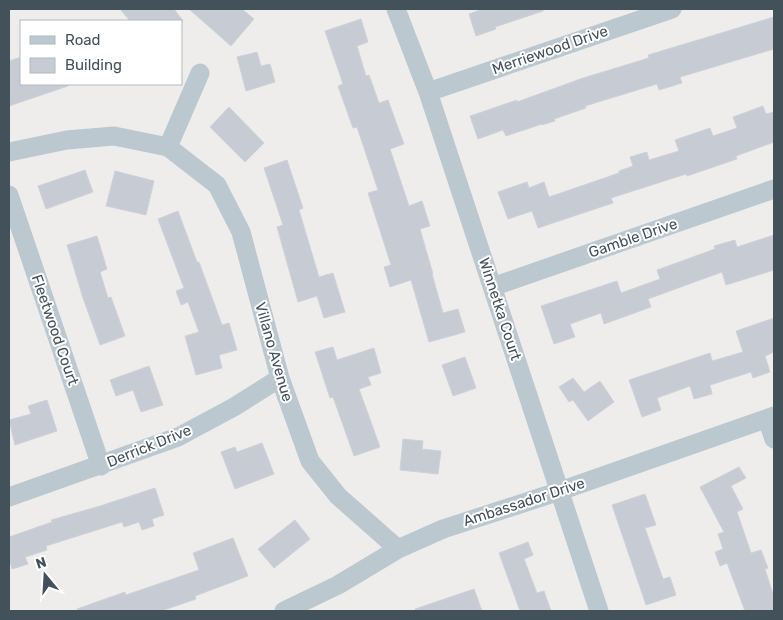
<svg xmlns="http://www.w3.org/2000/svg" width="783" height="620" font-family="Rubik,sans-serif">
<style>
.building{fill:#c7cbd3;stroke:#cfd2d9}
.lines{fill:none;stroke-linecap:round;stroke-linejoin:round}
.street{stroke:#bbc8d0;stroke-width:19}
.labels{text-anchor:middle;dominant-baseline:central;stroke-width:4;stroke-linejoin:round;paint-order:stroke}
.street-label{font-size:15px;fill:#43515b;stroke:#fff}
</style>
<rect width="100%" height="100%" fill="#efecec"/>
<!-- building -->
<path class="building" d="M 120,9 L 174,9 L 183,21 L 130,21 Z
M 189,9 L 242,9 L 254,19 L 231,46 Z
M 483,9 L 543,9 L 543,11 L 495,27 L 496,29 L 476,36 L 469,14 Z
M 774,17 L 774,49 L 680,77 L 682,83 L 659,90 L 657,84 L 585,106 L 586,108 L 554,119 L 555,121 L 542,125 L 542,124 L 506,136 L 503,130 L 478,139 L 470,116 L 517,100 L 517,102 L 583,78 L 649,58 L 648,55 Z
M 361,19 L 368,42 L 357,46 L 366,76 L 369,75 L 379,103 L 388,100 L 404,144 L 390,149 L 409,206 L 422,201 L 430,226 L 420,229 L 433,274 L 432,274 L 443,313 L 458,309 L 465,332 L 429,342 L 411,280 L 390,287 L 384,267 L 391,265 L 368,193 L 378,190 L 357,127 L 353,128 L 338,86 L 343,84 L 325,31 Z
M 257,52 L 261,66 L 270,64 L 275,82 L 246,91 L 237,57 Z
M 21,57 L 21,84 L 68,84 L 68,86 L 9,106 L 9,61 Z
M 763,106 L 766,114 L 774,112 L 774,142 L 736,156 L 737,159 L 687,176 L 686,174 L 611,198 L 613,203 L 538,228 L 532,211 L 508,219 L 498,192 L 527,182 L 529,188 L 544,182 L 549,197 L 619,173 L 619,171 L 633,166 L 630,157 L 647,152 L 649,160 L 679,151 L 675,140 L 710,128 L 713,136 L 737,128 L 733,117 Z
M 229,107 L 264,143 L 245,162 L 210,127 Z
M 287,160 L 303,208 L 299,210 L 319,277 L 333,273 L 345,312 L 324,318 L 317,296 L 298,302 L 277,227 L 283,225 L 264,168 Z
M 85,170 L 93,192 L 46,209 L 38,186 Z
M 115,171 L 154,181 L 146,215 L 106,206 Z
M 178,211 L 197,262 L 199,262 L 222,325 L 229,323 L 237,350 L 219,355 L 222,368 L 196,375 L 185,336 L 199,332 L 188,302 L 181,305 L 176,291 L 184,288 L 158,219 Z
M 774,235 L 774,270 L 726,285 L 722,272 L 648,299 L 651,307 L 604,324 L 601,313 L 570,324 L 575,337 L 554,344 L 541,306 L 617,281 L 621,293 L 660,279 L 657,270 L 715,249 L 714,246 L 735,240 L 737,247 Z
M 97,236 L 107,269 L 100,272 L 108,298 L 111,297 L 125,336 L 100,345 L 83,298 L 67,245 Z
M 774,318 L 774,352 L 765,356 L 770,372 L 753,378 L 751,372 L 710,385 L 712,394 L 694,399 L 690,386 L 657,398 L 661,410 L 642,417 L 629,380 L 710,353 L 712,361 L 743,352 L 736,331 Z
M 333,347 L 337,360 L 374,348 L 381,373 L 368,377 L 371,385 L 359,389 L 380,447 L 354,456 L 333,397 L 330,398 L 315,352 Z
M 465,357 L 476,388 L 453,396 L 442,365 Z
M 149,366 L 163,405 L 141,412 L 133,390 L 116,396 L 110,380 Z
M 573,378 L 584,392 L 600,381 L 614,402 L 588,421 L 573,400 L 569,402 L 559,387 Z
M 47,400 L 57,431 L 15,445 L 9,420 L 31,414 L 28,406 Z
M 403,439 L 423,441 L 422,449 L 441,451 L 438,474 L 400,470 Z
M 262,443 L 274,474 L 235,489 L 221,452 L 235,447 L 237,452 Z
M 739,467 L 746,478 L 731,486 L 743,509 L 737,512 L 751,553 L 761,550 L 768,568 L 765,569 L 774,597 L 774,611 L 745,611 L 727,563 L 720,566 L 715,552 L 723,549 L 718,534 L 724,532 L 700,487 Z
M 155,488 L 164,515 L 152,519 L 154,526 L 142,530 L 139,522 L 124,527 L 122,522 L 46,546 L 47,550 L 25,557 L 28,564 L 12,569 L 9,559 L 9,537 L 52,522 L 51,520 L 100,506 Z
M 645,494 L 656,525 L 645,528 L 663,579 L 670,577 L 676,595 L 646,605 L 612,505 Z
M 295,520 L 310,539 L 274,568 L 258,549 Z
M 233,538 L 248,576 L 195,596 L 196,599 L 161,611 L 78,611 L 77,609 L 125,592 L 126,595 L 199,570 L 193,553 Z
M 528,542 L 533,555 L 524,559 L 537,593 L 544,591 L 551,611 L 520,611 L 499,553 Z
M 474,589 L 482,611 L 416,611 L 415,609 Z"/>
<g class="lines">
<!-- street -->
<path class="street" d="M 396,9 L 428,92 L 599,611
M 428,92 L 672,9
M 168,147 L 200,73
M 9,152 L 67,140 L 114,136 L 168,147 L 217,185 L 241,232 L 280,378 L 310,461 L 338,496 L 398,549
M 9,195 L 101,466
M 492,287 L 774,189
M 767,419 L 774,439
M 9,497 L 178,437 L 234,407 L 280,378
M 284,611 L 338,585 L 398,549 L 443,529 L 560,491 L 774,416"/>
</g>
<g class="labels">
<!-- street labels -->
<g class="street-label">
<text transform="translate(550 50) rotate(-19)">Merriewood Drive</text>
<text transform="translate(633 238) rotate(-19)">Gamble Drive</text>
<text transform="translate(500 309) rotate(72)">Winnetka Court</text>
<text transform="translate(55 330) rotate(71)">Fleetwood Court</text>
<text transform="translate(274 352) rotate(74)">Villano Avenue</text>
<text transform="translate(149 446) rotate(-22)">Derrick Drive</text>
<text transform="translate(524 502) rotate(-18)">Ambassador Drive</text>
</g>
</g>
<!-- border -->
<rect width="783" height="620" fill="none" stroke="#43515b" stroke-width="20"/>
<!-- legend -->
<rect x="20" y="20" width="162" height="65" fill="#ffffff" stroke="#b4b9bd"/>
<rect x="30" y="36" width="25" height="8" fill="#bbc8d0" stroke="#b4b9bd"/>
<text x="65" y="45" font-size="15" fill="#43515b">Road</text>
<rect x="30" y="58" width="25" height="15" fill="#c7cbd3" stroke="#b4b9bd"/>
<text x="65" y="70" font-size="15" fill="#43515b">Building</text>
<!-- north arrow -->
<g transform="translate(45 575) rotate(342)" stroke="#ffffff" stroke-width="4" paint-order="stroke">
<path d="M0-4L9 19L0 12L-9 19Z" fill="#43515b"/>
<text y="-8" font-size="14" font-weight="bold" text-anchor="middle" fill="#43515b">N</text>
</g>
</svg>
